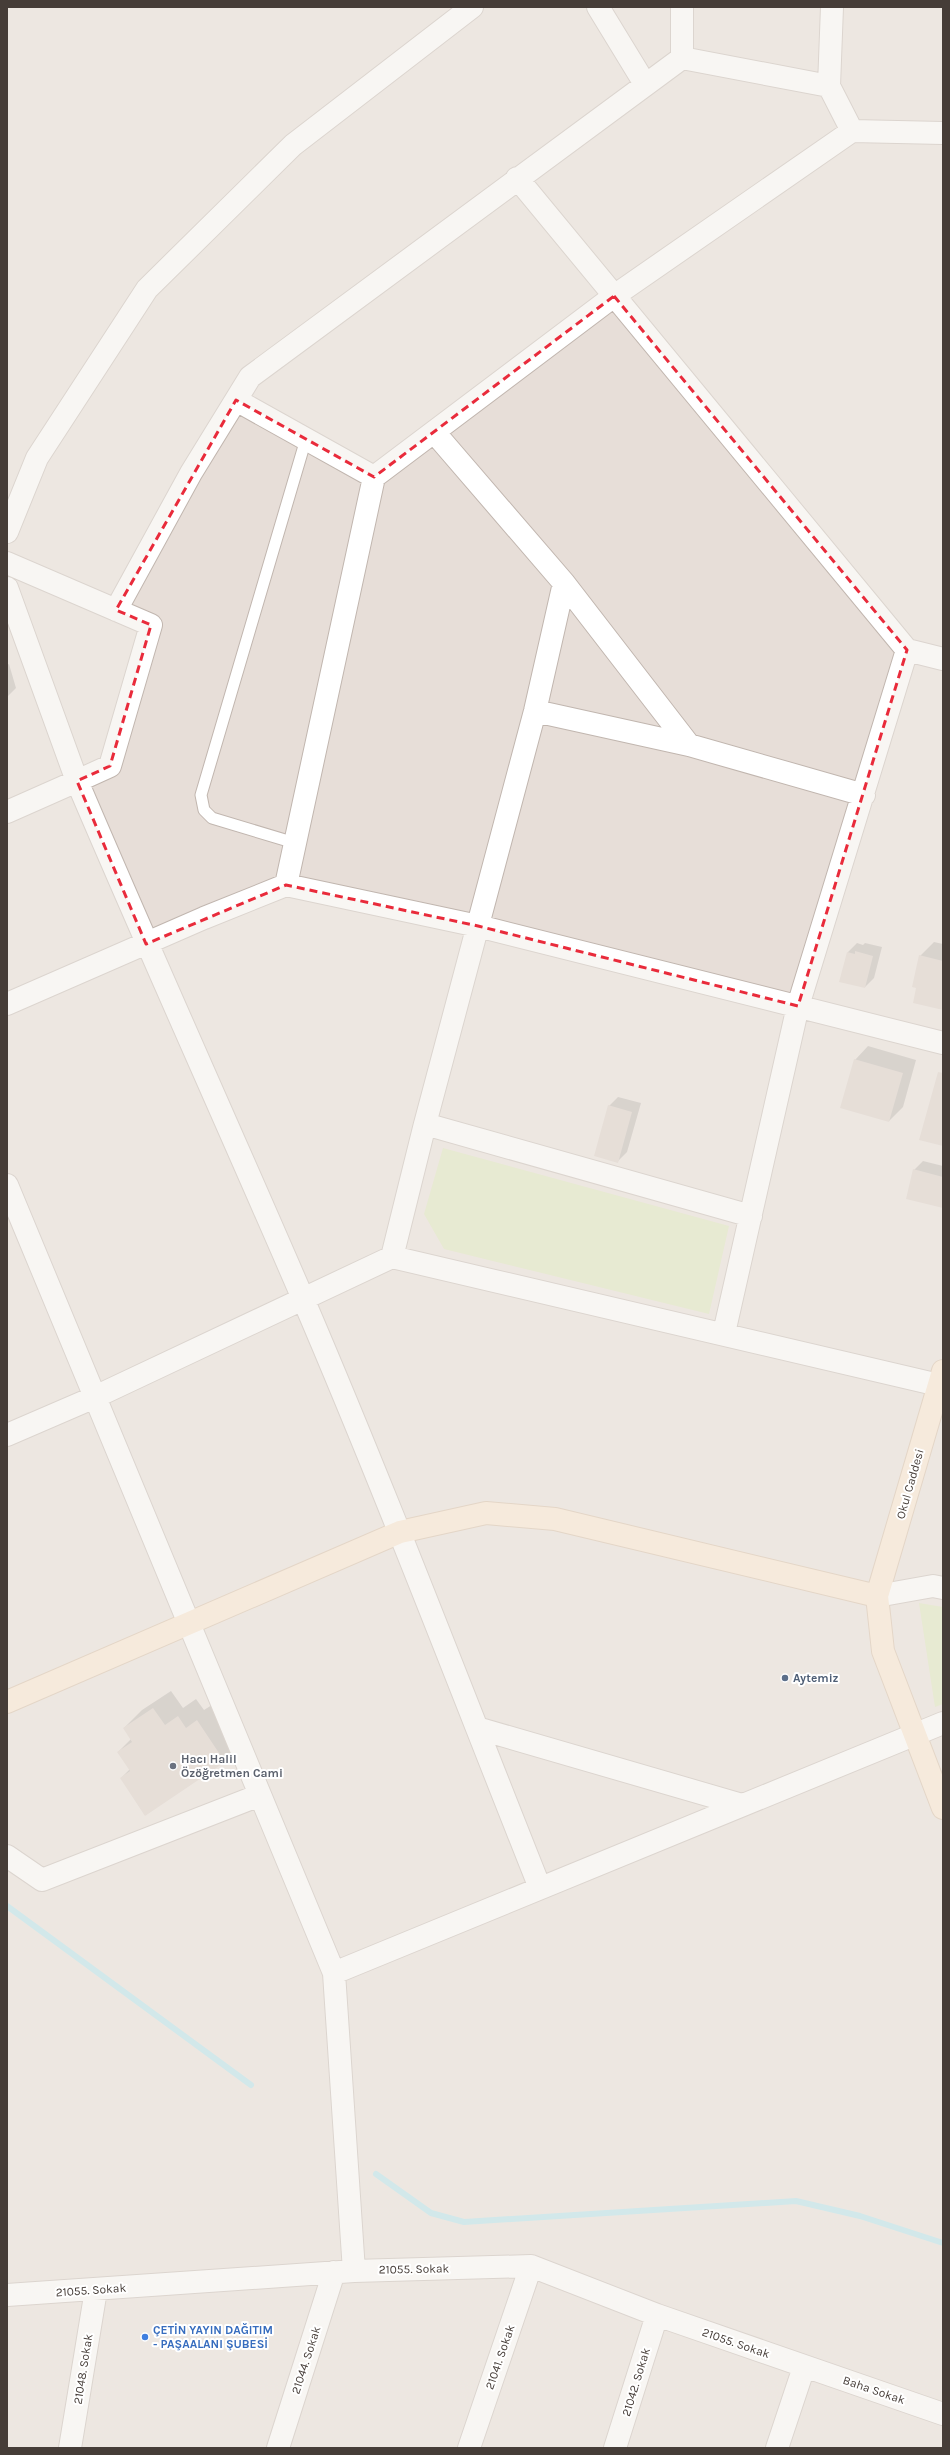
<svg xmlns="http://www.w3.org/2000/svg" width="950" height="2455" font-family="Karla,sans-serif">
<style>
.residential{fill:#e7ded8}
.green{fill:#dae4b5}
.shadow{fill:#0003}
.lines{fill:none;stroke-linecap:round;stroke-linejoin:round}
.stream{stroke:#abe0eb;stroke-width:6}
.building{fill:#d7cac2}
.lane-casing{stroke:#c1b6af;stroke-width:13}
.street-casing{stroke:#c1b6af;stroke-width:24}
.secondary-casing{stroke:#d2b89e;stroke-width:24}
.lane{stroke:#fff;stroke-width:11}
.street{stroke:#fff;stroke-width:22}
.secondary{stroke:#fae4cc;stroke-width:22}
.marked{fill:none;stroke:#e92b3b;stroke-width:3;stroke-dasharray:8 5;stroke-linejoin:round}
.service-dot{fill:#5c6f8a;stroke:#fff;stroke-width:1.5}
.worship-dot{fill:#6b7280;stroke:#fff;stroke-width:1.5}
.shop-dot{fill:#3f7fe0;stroke:#fff;stroke-width:1.5}
.labels{text-anchor:middle;dominant-baseline:central;stroke-width:4;stroke-linejoin:round;paint-order:stroke}
.street-label{font-size:12px;fill:#463d38;stroke:#fff}
.service-label{font-size:12px;font-weight:bold;fill:#4e5e75;stroke:#fff;text-anchor:start}
.worship-label{font-size:12px;font-weight:bold;fill:#5b616d;stroke:#fff;text-anchor:start}
.shop-label{font-size:12px;font-weight:bold;fill:#366cbe;stroke:#fff;text-anchor:start}
</style>
<rect width="100%" height="100%" fill="#f3eee9"/>
<!-- residential -->
<path class="residential" d="M 7,7 L 943,7 L 943,2448 L 7,2448 Z"/>
<!-- green -->
<path class="green" d="M 443,1148 L 729,1226 L 709,1314 L 444,1249 L 424,1214 Z
M 919,1603 L 943,1607 L 943,1704 L 935,1707 Z"/>
<!-- shadow -->
<path class="shadow" d="M 9,664 L 16,688 L 7,697 L 7,665 Z
M 934,942 L 943,944 L 943,1009 L 918,987 L 920,956 Z
M 857,943 L 863,945 L 865,943 L 882,947 L 874,978 L 865,987 L 841,981 L 848,952 Z
M 868,1046 L 916,1060 L 903,1107 L 889,1121 L 855,1060 Z
M 618,1097 L 641,1103 L 627,1152 L 618,1161 L 609,1106 Z
M 923,1161 L 943,1166 L 943,1207 L 914,1170 Z
M 171,1691 L 183,1708 L 196,1699 L 204,1710 L 215,1703 L 243,1743 L 225,1761 L 145,1815 L 121,1778 L 130,1769 L 118,1752 L 131,1739 L 124,1728 L 142,1710 Z"/>
<g class="lines">
<!-- stream -->
<path class="stream" d="M 7,1906 L 251,2085
M 376,2174 L 431,2213 L 464,2222 L 796,2201 L 860,2216 L 943,2243"/>
</g>
<!-- building -->
<path class="building" d="M 855,951 L 873,956 L 865,988 L 839,982 L 847,952 L 855,954 Z
M 919,955 L 943,961 L 943,1010 L 913,1003 L 916,988 L 912,987 Z
M 854,1059 L 903,1073 L 889,1122 L 840,1108 Z
M 938,1072 L 943,1073 L 943,1146 L 919,1140 Z
M 608,1105 L 632,1112 L 618,1163 L 594,1156 Z
M 913,1169 L 943,1177 L 943,1208 L 906,1199 Z
M 153,1708 L 165,1725 L 178,1716 L 186,1728 L 197,1720 L 225,1762 L 145,1816 L 120,1778 L 130,1771 L 117,1752 L 132,1742 L 123,1728 Z"/>
<g class="lines">
<defs>
<path id="lane" d="M 295,843 L 212,818 L 204,810 L 201,795 L 306,439"/>
<path id="street" d="M 598,7 L 645,84
M 682,58 L 682,7
M 829,86 L 852,131 L 943,133
M 517,178 L 907,650 L 943,659
M 236,400 L 374,477
M 434,432 L 564,583 L 689,745
M 7,532 L 37,458 L 147,289 L 293,145 L 472,7
M 7,563 L 151,625 L 110,766 L 77,781 C 151,955 229,1127 304,1301 C 387,1495 462,1692 540,1888
M 564,583 L 535,711 L 425,1124 L 751,1216
M 7,588 L 77,781 L 7,812
M 116,610 L 191,473 L 250,377 L 682,58 L 829,86 L 832,7
M 535,711 L 689,745 L 864,795
M 286,885 L 374,477 L 614,296 L 852,131
M 7,1004 L 204,918 L 286,885 L 478,926 L 943,1043
M 7,1185 L 334,1973 L 943,1723
M 392,1257 L 425,1124
M 724,1333 L 798,1006 L 907,650
M 7,1435 L 95,1397 L 392,1257 L 943,1386
M 877,1596 L 933,1586 L 943,1588
M 477,1728 L 742,1805
M 7,1856 L 42,1880 L 260,1795
M 334,1973 L 354,2271
M 7,2295 L 354,2271 L 531,2266 L 657,2315 L 943,2414
M 70,2448 L 96,2290
M 278,2448 L 334,2272
M 469,2448 L 531,2266
M 615,2448 L 657,2315
M 777,2448 L 804,2367"/>
<path id="secondary" d="M 943,1371 L 877,1596 L 883,1651 L 943,1808
M 7,1702 L 400,1532 L 486,1513 L 555,1519 L 877,1596"/>
</defs>
<!-- lane casing -->
<use href="#lane" class="lane-casing"/>
<!-- street casing -->
<use href="#street" class="street-casing"/>
<!-- secondary casing -->
<use href="#secondary" class="secondary-casing"/>
<!-- lane -->
<use href="#lane" class="lane"/>
<!-- street -->
<use href="#street" class="street"/>
<!-- secondary -->
<use href="#secondary" class="secondary"/>
</g>
<!-- marked area -->
<path d="M0 0H950V2455H0ZM 614,296 L 907,650 L 798,1006 L 478,926 L 286,885 L 146,944 L 77,781 L 110,766 L 151,625 L 116,610 L 236,400 L 374,477 Z" fill="#f3eee9" fill-opacity=".55" fill-rule="evenodd"/>
<path class="marked" d="M 614,296 L 907,650 L 798,1006 L 478,926 L 286,885 L 146,944 L 77,781 L 110,766 L 151,625 L 116,610 L 236,400 L 374,477 Z"/>
<!-- markers -->
<circle class="service-dot" cx="785" cy="1678" r="4"/>
<circle class="worship-dot" cx="173" cy="1766" r="4"/>
<circle class="shop-dot" cx="145" cy="2337" r="4"/>
<g class="labels">
<!-- street labels -->
<g class="street-label">
<text transform="translate(910 1484) rotate(-74)">Okul Caddesi</text>
<text transform="translate(414 2269) rotate(-1)">21055. Sokak</text>
<text transform="translate(91 2290) rotate(-4)">21055. Sokak</text>
<text transform="translate(736 2343) rotate(19)">21055. Sokak</text>
<text transform="translate(500 2357) rotate(-71)">21041. Sokak</text>
<text transform="translate(306 2360) rotate(-72)">21044. Sokak</text>
<text transform="translate(83 2369) rotate(-81)">21048. Sokak</text>
<text transform="translate(636 2382) rotate(-73)">21042. Sokak</text>
<text transform="translate(874 2390) rotate(19)">Baha Sokak</text>
</g>
<!-- service labels -->
<g class="service-label">
<text x="793" y="1678">Aytemiz</text>
</g>
<!-- worship labels -->
<g class="worship-label">
<text x="181" y="1759">Hacı Halil<tspan x="181" dy="14">Özöğretmen Cami</tspan></text>
</g>
<!-- shop labels -->
<g class="shop-label">
<text x="153" y="2330">ÇETİN YAYIN DAĞITIM<tspan x="153" dy="14">- PAŞAALANI ŞUBESİ</tspan></text>
</g>
</g>
<!-- border -->
<rect width="950" height="2455" fill="none" stroke="#463d38" stroke-width="16"/>
</svg>
